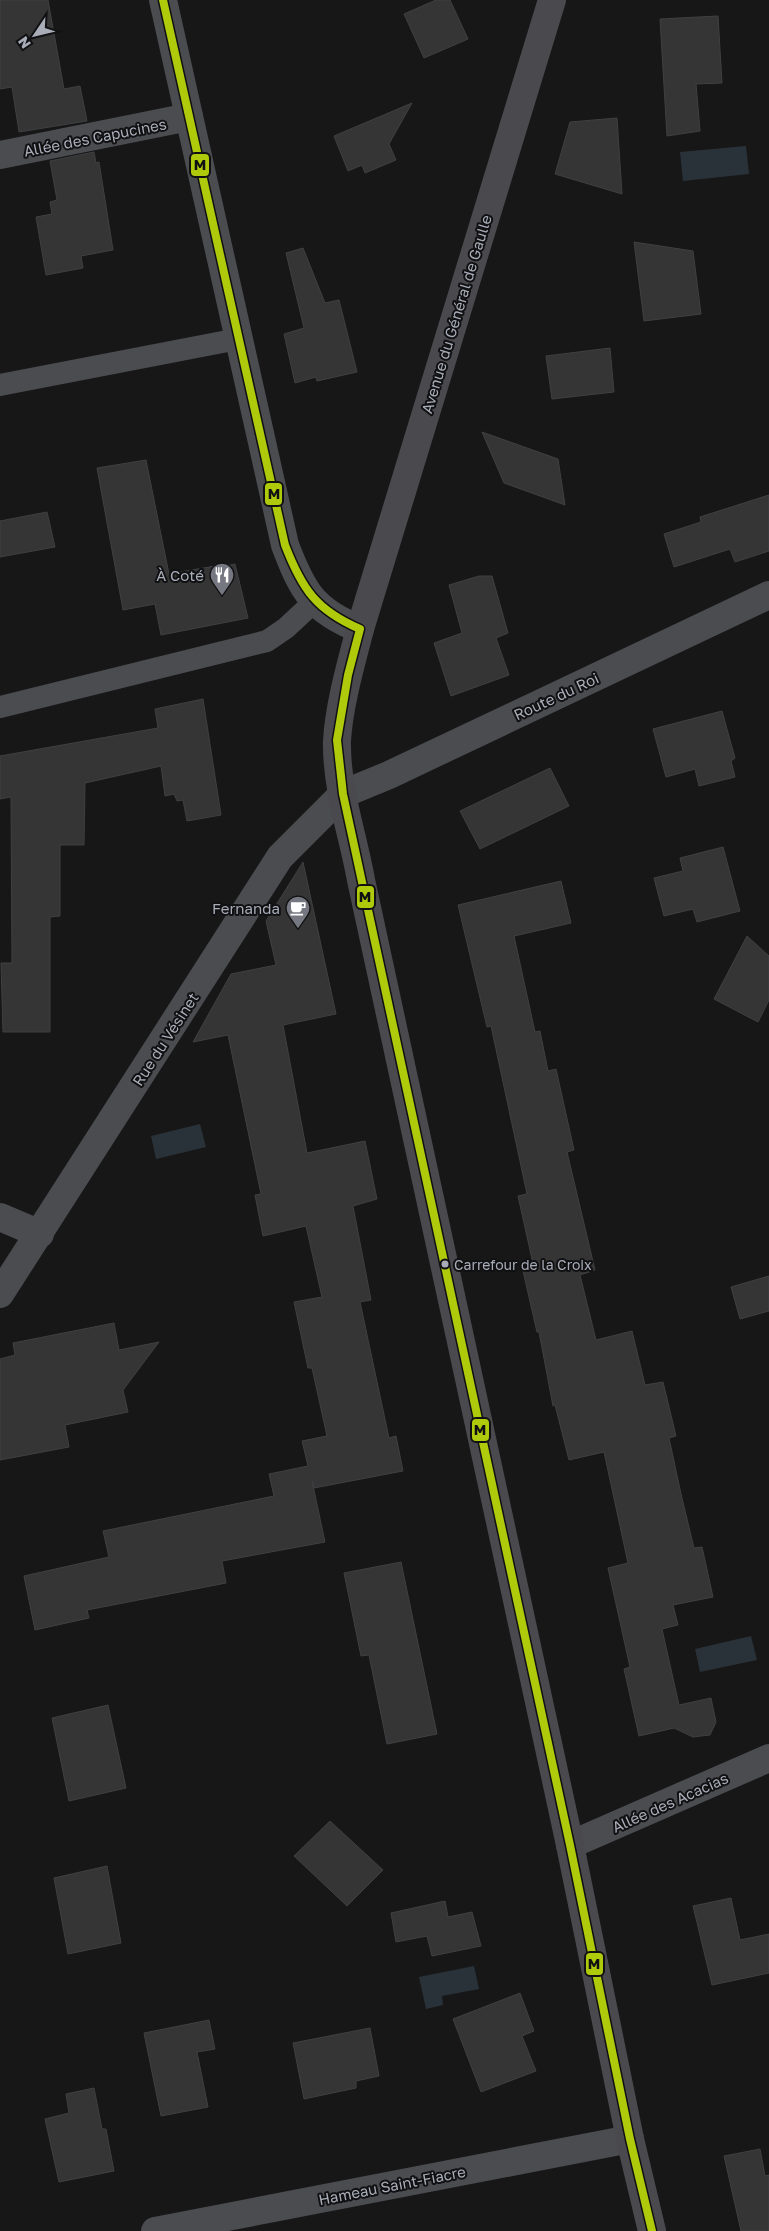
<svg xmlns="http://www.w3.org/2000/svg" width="769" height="2231" font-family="'Golos Text',sans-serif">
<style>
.water{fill:#2a3239}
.building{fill:#353536;stroke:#3f4043}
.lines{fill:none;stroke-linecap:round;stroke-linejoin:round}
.service{stroke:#4b4c50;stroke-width:22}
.minor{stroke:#4b4c50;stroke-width:28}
.tertiary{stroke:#4b4c50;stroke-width:28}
.secondary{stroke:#4a4a4e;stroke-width:28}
.bus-1-casing{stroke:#111113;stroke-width:11}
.bus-1{stroke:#afca0b;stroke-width:8}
.bus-dot{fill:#a8adb8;stroke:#111113;stroke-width:2}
.labels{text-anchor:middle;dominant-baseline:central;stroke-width:4;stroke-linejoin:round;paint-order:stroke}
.bus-label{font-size:14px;fill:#a8adb8;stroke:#111113;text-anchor:start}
.street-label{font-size:15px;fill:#a8adb8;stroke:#111113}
.poi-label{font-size:15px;fill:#a8adb8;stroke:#111113;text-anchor:end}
.line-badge{stroke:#111113;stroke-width:2}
.pale-badge-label{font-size:14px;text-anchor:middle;font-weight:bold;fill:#111}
</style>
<rect width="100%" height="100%" fill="#171717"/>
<!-- water -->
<path class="water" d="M 746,146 L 749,174 L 683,181 L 680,152 Z
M 200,1124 L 206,1147 L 156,1159 L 151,1136 Z
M 751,1636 L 757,1660 L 700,1672 L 695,1649 Z
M 474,1966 L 479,1989 L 442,1996 L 443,2005 L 426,2009 L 419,1977 Z"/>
<!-- building -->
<path class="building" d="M 0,0 L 48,0 L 64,89 L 80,86 L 87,121 L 19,132 L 12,87 L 0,89 Z
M 436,0 L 450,0 L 468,39 L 424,58 L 404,14 Z
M 718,16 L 722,83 L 696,84 L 700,131 L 667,136 L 660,19 Z
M 412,103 L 389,144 L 396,160 L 365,173 L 362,165 L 348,171 L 334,136 Z
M 617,118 L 622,194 L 555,174 L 570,122 Z
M 94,152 L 96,163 L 99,162 L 113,250 L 81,256 L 83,268 L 46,275 L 36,217 L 52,214 L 50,202 L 57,200 L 50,161 Z
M 634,242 L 693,251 L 701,314 L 644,321 Z
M 303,248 L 325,303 L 339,300 L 357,372 L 317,381 L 316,377 L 295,383 L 284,334 L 304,328 L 286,253 Z
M 610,348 L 614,392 L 552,399 L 546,356 Z
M 482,432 L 558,459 L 565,505 L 504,483 Z
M 146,460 L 169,574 L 215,566 L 217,568 L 235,564 L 248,618 L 161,635 L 155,604 L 123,610 L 97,468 Z
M 769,495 L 769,551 L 735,562 L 730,549 L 674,567 L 664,534 L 701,522 L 700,517 Z
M 47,512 L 55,547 L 0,557 L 0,521 Z
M 479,576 L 492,576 L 508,633 L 496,638 L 509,675 L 451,696 L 434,643 L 462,633 L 449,585 Z
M 203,699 L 221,815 L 187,821 L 183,800 L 177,801 L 174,794 L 165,796 L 161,766 L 85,783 L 84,845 L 60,845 L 60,916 L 50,917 L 50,1032 L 3,1032 L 1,963 L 12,963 L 11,797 L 0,799 L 0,756 L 158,728 L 155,709 Z
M 722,711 L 735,758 L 731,761 L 735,777 L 699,786 L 695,769 L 666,777 L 653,729 Z
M 550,768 L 569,806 L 480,849 L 460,811 Z
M 723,847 L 740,911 L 697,922 L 693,909 L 664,916 L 654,878 L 683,871 L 680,858 Z
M 303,862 L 336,1014 L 283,1025 L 307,1153 L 365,1141 L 377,1199 L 353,1206 L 371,1300 L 360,1302 L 389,1438 L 396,1436 L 403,1471 L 314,1488 L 312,1481 L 325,1542 L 222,1561 L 226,1583 L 87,1610 L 89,1618 L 35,1630 L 24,1576 L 109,1557 L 103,1531 L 274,1496 L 269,1474 L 308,1466 L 302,1441 L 327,1436 L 312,1368 L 308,1368 L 294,1302 L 322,1297 L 306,1226 L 263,1236 L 255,1195 L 261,1194 L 228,1035 L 193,1042 L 231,974 L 276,965 L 266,921 Z
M 561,881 L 571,923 L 514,936 L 535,1032 L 540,1031 L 548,1071 L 556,1069 L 574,1150 L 567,1152 L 595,1270 L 580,1275 L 596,1340 L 632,1331 L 645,1385 L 663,1382 L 676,1436 L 669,1438 L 681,1494 L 694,1548 L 702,1547 L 713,1597 L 673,1605 L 678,1625 L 662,1629 L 679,1705 L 711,1698 L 716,1722 L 710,1735 L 693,1737 L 674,1728 L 639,1736 L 624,1669 L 630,1667 L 608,1568 L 628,1563 L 604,1452 L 569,1460 L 555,1405 L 553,1406 L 539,1332 L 537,1332 L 523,1271 L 534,1268 L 518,1196 L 527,1194 L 491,1026 L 487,1027 L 458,905 Z
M 747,936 L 769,956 L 769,1000 L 758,1022 L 714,999 Z
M 769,1276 L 769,1311 L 740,1319 L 731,1287 Z
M 114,1323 L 119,1350 L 159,1342 L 123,1390 L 128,1412 L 65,1425 L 69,1447 L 0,1460 L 0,1359 L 15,1355 L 13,1343 Z
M 401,1562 L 437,1734 L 387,1744 L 369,1655 L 361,1656 L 344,1573 Z
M 108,1705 L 126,1788 L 69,1801 L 52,1718 Z
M 330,1821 L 383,1870 L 347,1906 L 294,1856 Z
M 107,1866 L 121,1943 L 68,1954 L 54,1878 Z
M 731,1898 L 740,1940 L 769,1934 L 769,1973 L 712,1985 L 693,1906 Z
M 445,1901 L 448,1917 L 472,1912 L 481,1946 L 432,1956 L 427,1936 L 396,1942 L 391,1913 Z
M 520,1993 L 534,2031 L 522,2036 L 536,2071 L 481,2092 L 453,2019 Z
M 209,2020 L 215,2049 L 197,2052 L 208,2107 L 161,2116 L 144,2033 Z
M 370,2028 L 379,2076 L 356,2081 L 356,2088 L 304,2099 L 293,2043 Z
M 94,2088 L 102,2129 L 106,2129 L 114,2171 L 59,2182 L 45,2119 L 69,2113 L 66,2094 Z
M 760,2149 L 765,2176 L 769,2175 L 769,2231 L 741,2231 L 724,2156 Z"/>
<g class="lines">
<!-- service -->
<path class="service" d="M 0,385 L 238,339
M 0,707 L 267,641 L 286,628 L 315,601"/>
<!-- minor -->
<path class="minor" d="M 0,155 L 189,117
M 0,1217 L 40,1234
M 0,1294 L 280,857 L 343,794 L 389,775 L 769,595
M 570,1845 L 769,1758
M 155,2231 L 630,2139"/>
<!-- tertiary -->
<path class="tertiary" d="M 163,0 L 285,545 C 302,590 313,611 360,629"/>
<!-- secondary -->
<path class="secondary" d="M 552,0 L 360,629 C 351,664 339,705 337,741 C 336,788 353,835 361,880 L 570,1845 L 630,2139 L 652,2231"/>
<defs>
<path id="bus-1" d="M 163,0 L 285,545 C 302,589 316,610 360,629
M 360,629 L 348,675 L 337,740 L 343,794 L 570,1845 L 630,2139 L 652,2231"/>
</defs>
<!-- bus-1 casing -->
<use href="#bus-1" class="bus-1-casing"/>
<!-- bus-1 -->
<use href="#bus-1" class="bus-1"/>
</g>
<!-- icons -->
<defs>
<symbol id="restaurant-pin" viewBox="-11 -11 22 30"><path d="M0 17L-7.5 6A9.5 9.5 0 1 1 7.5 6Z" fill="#757880" stroke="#111113"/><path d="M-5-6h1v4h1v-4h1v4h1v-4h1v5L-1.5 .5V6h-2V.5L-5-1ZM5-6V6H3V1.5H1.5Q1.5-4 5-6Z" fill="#fff"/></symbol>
<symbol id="cafe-pin" viewBox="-11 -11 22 30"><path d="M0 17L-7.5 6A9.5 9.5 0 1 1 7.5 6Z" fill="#757880" stroke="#111113"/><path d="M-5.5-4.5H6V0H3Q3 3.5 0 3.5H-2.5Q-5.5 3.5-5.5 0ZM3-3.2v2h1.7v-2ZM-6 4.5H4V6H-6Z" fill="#fff"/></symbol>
</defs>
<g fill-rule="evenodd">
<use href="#restaurant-pin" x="208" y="561" width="28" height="38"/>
<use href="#cafe-pin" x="284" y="894" width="28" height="38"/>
</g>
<!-- markers -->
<circle class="bus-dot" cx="445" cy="1264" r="4.5"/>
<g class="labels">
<!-- bus labels -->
<g class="bus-label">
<text x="454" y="1264">Carrefour de la Croix</text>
</g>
<!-- street labels -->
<g class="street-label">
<text transform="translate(95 137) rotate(-11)">Allée des Capucines</text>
<text transform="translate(456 314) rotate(-73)">Avenue du Général de Gaulle</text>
<text transform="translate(556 696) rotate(-25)">Route du Roi</text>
<text transform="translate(165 1039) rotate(-57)">Rue du Vésinet</text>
<text transform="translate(670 1802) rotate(-24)">Allée des Acacias</text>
<text transform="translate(392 2185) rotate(-11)">Hameau Saint-Fiacre</text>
</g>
<!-- poi labels -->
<g class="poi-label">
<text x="204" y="575">À Coté</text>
<text x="280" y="908">Fernanda</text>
</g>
</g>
<g class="line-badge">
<rect x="190" y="153" width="20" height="24" rx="5" fill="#afca0b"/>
<rect x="264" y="482" width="19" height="24" rx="5" fill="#afca0b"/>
<rect x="356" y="885" width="19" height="24" rx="5" fill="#afca0b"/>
<rect x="471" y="1418" width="19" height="24" rx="5" fill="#afca0b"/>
<rect x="585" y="1952" width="19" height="24" rx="5" fill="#afca0b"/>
</g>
<g class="pale-badge-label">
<text x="200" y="170">M</text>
<text x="274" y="499">M</text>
<text x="365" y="902">M</text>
<text x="480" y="1435">M</text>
<text x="594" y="1969">M</text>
</g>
<!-- north arrow -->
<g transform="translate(35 35) rotate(235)" stroke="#111113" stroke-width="4" paint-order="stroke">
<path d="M0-4L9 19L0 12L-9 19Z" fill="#a8adb8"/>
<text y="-8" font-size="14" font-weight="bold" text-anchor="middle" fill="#a8adb8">N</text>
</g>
</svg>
